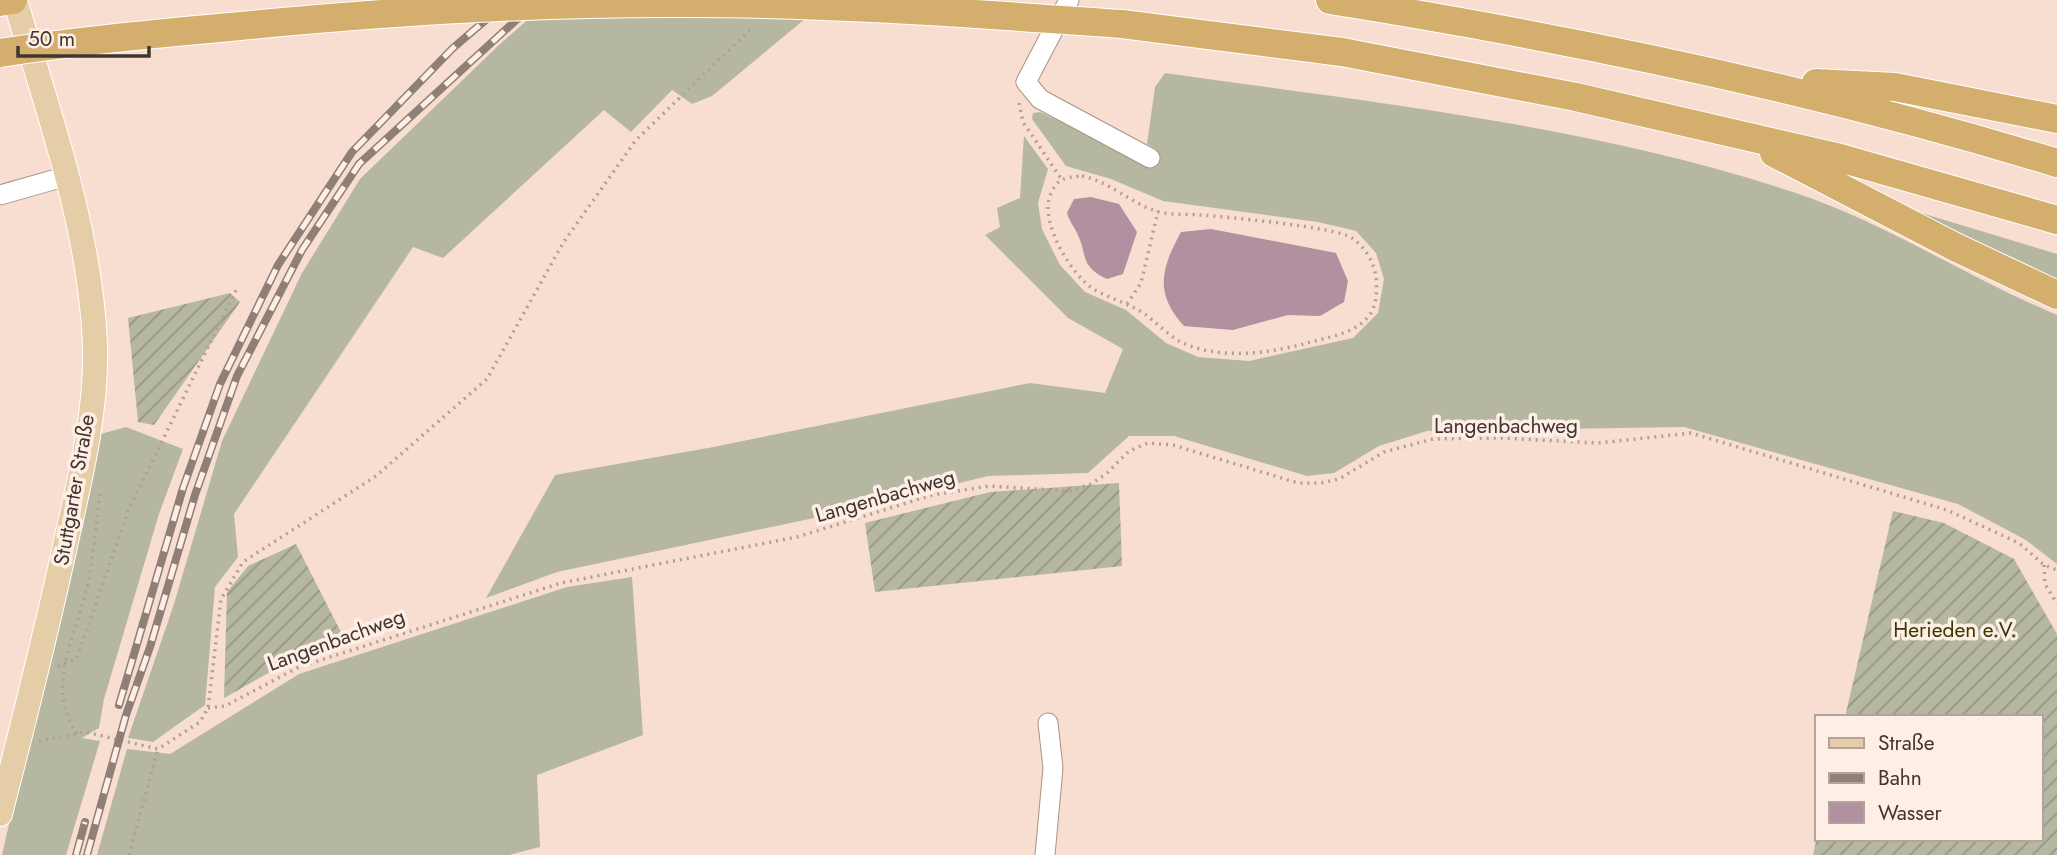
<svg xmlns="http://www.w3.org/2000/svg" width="2057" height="855" font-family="Jost,sans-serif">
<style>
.grass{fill:#b5b7a1}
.garden{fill:url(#garden-furrows)}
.water{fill:#b190a0}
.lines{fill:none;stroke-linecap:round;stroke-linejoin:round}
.minor-casing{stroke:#ab9386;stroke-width:21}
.major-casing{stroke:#fff;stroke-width:26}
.highway-casing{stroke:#fff;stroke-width:30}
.path{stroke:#b29e93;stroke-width:3.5;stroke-dasharray:2 5;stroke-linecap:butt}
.minor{stroke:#fff;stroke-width:19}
.major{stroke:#e5cea7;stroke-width:24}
.highway{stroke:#d4ae6c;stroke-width:28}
.rail-casing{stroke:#907f76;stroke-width:8}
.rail{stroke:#feeee5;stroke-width:5;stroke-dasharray:16;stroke-linecap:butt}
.highway-bridge-casing{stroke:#fff;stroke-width:30;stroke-linecap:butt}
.highway-bridge{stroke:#d4ae6c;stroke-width:28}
.labels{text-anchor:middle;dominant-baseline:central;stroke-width:7;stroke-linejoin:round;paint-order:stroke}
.street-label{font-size:21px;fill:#403630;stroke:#feeee5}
.park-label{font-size:21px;fill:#383a00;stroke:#feeee5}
</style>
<defs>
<pattern id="garden-furrows" width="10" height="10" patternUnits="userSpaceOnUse" patternTransform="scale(1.75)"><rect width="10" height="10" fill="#b5b7a1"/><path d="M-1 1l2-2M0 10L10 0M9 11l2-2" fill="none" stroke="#959684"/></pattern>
</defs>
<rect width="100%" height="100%" fill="#f8ded0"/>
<!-- grass -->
<path class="grass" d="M 550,0 L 828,0 L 712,96 L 692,104 L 672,90 L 631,132 L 604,110 L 443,258 L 413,247 L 234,514 L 238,557 L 215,587 L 205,705 L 153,742 L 128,738 L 174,604 L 222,441 L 302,273 L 360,179 L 500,44 Z
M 1165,73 C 1375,103 1590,125 1793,192 C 1885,222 1968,278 2057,315 L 2057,564 L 2026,540 L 1958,504 L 1684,427 L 1427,431 L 1379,446 L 1334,473 L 1307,476 L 1174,436 L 1129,436 L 1088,473 L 988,476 L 833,514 L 557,572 L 486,598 L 555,475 L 708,448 L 1030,383 L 1105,393 L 1123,349 L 1068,318 L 985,235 L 1000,227 L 997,208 L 1020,198 L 1024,136 L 1048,169 L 1038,203 L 1042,229 L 1060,265 L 1085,292 L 1126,310 L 1166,343 L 1198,357 L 1249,361 L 1353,338 L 1378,313 L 1384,279 L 1376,253 L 1356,231 L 1318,222 L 1163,201 L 1111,179 L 1066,166 L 1032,119 L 1033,113 L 1040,112 L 1149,163 L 1157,155 L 1156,149 L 1147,144 L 1155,87 Z
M 1918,212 L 2057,254 L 2057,280 Z
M 126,427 L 183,449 L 159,514 L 104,699 L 99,728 L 82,738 L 100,741 L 66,855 L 2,855 L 97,435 Z
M 632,577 L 643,735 L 537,775 L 540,847 L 509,855 L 97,855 L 127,749 L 170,754 L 299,674 L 567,587 Z"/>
<!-- garden -->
<path class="garden" d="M 230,293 L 240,302 L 154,425 L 138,422 L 128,318 Z
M 1119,483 L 1122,566 L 875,592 L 865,523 L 990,492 Z
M 1893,511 L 1944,523 L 2014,559 L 2057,634 L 2057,855 L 1813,855 L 1817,837 L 2041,839 L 2041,717 L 1845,717 Z
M 296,544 L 346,642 L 295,658 L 224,698 L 227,592 L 248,566 Z"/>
<!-- water -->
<path class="water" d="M 1091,197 L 1119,204 L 1137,232 L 1123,274 L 1107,279 C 1079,266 1088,255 1077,233 C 1074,226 1069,221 1067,213 L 1074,199 Z
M 1211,229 L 1336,253 L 1348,281 L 1344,302 L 1320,316 L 1288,315 L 1233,330 L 1184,326 C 1154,293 1161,269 1181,232 Z"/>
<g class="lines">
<defs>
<path id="minor" d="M 1069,0 L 1026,82 L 1040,99 L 1150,158
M 0,195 L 67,176
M 1045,855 L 1053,768 L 1048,723"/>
<path id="major" d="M 0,814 C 24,720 48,627 68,532 C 82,471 97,407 95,344 C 90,226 48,112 15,0"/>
<path id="highway" d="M 1330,0 C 1576,39 1819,90 2057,163
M 0,2 L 13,0
M 1122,24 L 1342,52 L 1576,97 L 1840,158 L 2057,220
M 1816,83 L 1895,87 L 2057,119
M 1774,153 L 1955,247 L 2057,295"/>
</defs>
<!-- minor casing -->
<use href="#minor" class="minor-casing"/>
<!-- major casing -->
<use href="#major" class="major-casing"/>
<!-- highway casing -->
<use href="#highway" class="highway-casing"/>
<!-- path -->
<path class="path" d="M 1019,103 L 1023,122 L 1062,180
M 1082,176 C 1111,182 1131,204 1159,212 C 1171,215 1188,214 1201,215 C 1226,217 1337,227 1352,238 C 1365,247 1374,262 1376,277 C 1377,288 1377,303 1371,313 C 1357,333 1333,336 1311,342 C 1272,353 1224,360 1185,344 C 1170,338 1157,322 1143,313 C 1128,303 1111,299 1095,290 C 1071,276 1040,222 1050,196 C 1056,179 1065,177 1082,176 Z
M 1127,304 L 1141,283 L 1158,211
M 2044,565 L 2045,584 L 2057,604
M 58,666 L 77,658 L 128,511 L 236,290
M 208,708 L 225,706 L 299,667 L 561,583 L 797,537 L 932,495 L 989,486 L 1070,491 L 1091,484 L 1106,474 L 1129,451 L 1148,443 L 1173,445 L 1298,483 L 1321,483 L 1339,479 L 1384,452 L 1433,439 L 1501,438 L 1598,443 L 1691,433 L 1947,510 L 2019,543 L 2044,565 L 2057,570
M 77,734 C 44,683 77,636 88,583 C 94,554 96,522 100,492
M 39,741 L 86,732 L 158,749 L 200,722 L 208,708 L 221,599 L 243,562 L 376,476 L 487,379 L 563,243 L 636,140 L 753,27
M 129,855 L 158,749"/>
<!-- minor -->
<use href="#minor" class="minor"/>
<!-- major -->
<use href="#major" class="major"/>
<!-- highway -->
<use href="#highway" class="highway"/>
<defs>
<path id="rail" d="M 119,705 L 183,488 L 220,384 L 278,265 L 352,152 L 453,48 L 509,0
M 76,855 L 85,822
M 87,855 L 126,715 L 150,647 L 195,495 L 237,376 L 302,250 L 359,164 L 538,0"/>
</defs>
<!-- rail casing -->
<use href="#rail" class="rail-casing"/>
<!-- rail -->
<use href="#rail" class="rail"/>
<defs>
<path id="highway-bridge" d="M 0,53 C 76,41 153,34 230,27 C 382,12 535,2 688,3 C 833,3 978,14 1122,24"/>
</defs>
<!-- highway-bridge casing -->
<use href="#highway-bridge" class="highway-bridge-casing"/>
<!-- highway-bridge -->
<use href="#highway-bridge" class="highway-bridge"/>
</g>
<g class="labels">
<!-- street labels -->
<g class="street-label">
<text x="1506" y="426">Langenbachweg</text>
<text transform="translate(74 490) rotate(-80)">Stuttgarter Straße</text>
<text transform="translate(885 496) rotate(-16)">Langenbachweg</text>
<text transform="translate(336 640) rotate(-20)">Langenbachweg</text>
</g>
<!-- park labels -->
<g class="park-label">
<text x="1955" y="630">Herieden e.V.</text>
</g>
</g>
<!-- legend -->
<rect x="1815" y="715" width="228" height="126" fill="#feeee5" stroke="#b2a49d" stroke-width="2"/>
<rect x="1829" y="738" width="35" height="10" fill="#e5cea7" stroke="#b2a49d" stroke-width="2"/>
<text x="1878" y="750" font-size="21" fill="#403630">Straße</text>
<rect x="1829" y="773" width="35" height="10" fill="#907f76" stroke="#b2a49d" stroke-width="2"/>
<text x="1878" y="785" font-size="21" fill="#403630">Bahn</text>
<rect x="1829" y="802" width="35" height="21" fill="#b190a0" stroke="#b2a49d" stroke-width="2"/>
<text x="1878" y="820" font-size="21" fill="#403630">Wasser</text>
<!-- scale -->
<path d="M18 46v10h131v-10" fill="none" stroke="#403630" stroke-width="3.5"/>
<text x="28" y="46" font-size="21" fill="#403630" stroke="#feeee5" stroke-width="5" paint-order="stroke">50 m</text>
</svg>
